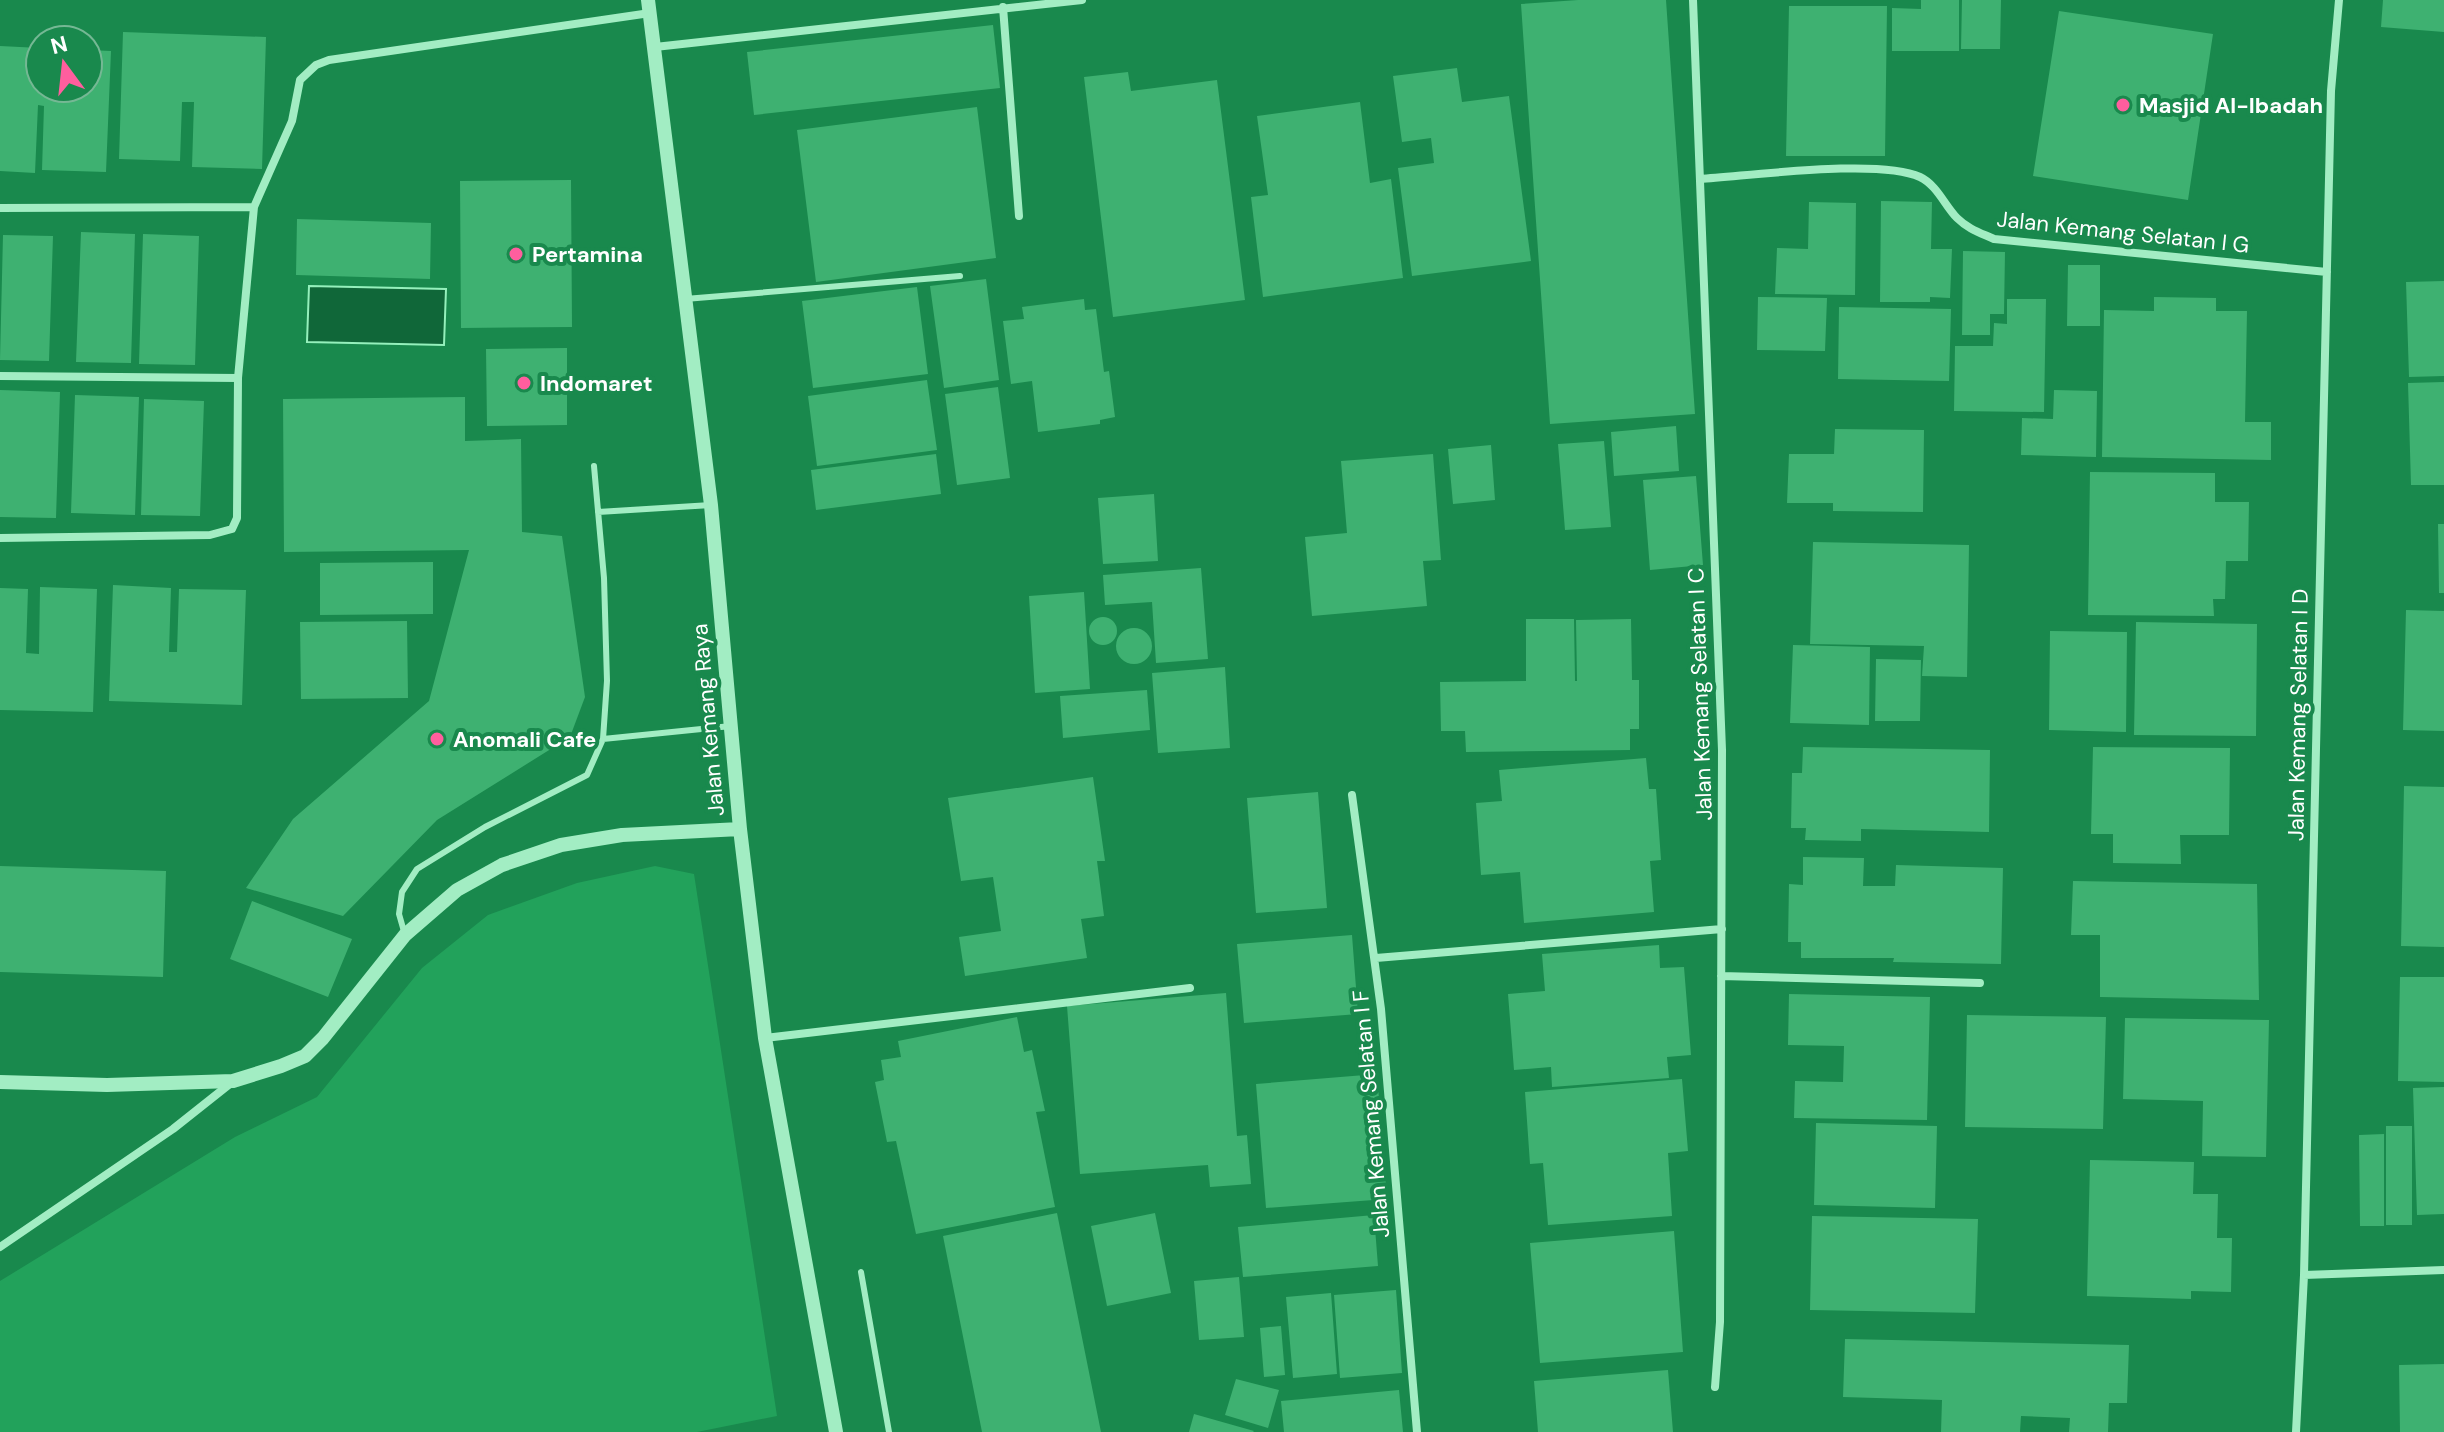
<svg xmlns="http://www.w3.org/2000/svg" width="2444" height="1432" font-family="'DM Sans',sans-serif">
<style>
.green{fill:#22a25b}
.water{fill:#106739;stroke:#95f0bc;stroke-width:2}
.building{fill:#3eb171}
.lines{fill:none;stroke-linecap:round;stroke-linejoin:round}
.service{stroke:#a2edc3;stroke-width:6}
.minor{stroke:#a2edc3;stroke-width:8}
.tertiary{stroke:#a2edc3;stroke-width:14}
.poi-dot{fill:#ff5e9e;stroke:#19894d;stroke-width:3}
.labels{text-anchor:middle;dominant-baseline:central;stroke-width:8;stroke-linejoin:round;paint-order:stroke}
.poi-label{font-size:22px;font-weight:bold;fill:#fff;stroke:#19894d;text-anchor:start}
.street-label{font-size:22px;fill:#fff;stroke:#19894d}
</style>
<rect width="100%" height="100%" fill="#19894d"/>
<!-- green -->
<path class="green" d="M 655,866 L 694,874 L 777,1416 L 697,1432 L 0,1432 L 0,1281 L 235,1137 L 317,1097 L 422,968 L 488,915 L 577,883 Z"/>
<!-- water -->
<path class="water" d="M 309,286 L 446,289 L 444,345 L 307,342 Z"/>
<!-- building -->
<path class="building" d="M 1578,0 L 1666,0 L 1695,414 L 1550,424 L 1521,4 Z
M 1921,0 L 1959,0 L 1959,51 L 1892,51 L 1892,8 L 1921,9 Z
M 1962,0 L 2001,0 L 2000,49 L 1961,49 Z
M 2383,0 L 2444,0 L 2444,32 L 2381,27 Z
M 1789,6 L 1887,6 L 1885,156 L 1786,156 Z
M 2059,11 L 2213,34 L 2188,200 L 2033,176 Z
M 993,25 L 1000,88 L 754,115 L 747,52 Z
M 123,32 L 266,37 L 262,169 L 192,167 L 194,102 L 182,102 L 180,161 L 119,159 Z
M 0,46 L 40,48 L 40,88 L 88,88 L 88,50 L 111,51 L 106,172 L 42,170 L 44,106 L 38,105 L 35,173 L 0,171 Z
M 1457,68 L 1462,102 L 1509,96 L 1531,261 L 1412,276 L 1398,168 L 1434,163 L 1431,138 L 1402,142 L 1393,76 Z
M 1128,72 L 1131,91 L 1217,80 L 1245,300 L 1113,317 L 1084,77 Z
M 1360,102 L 1370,183 L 1391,179 L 1403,278 L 1263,297 L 1251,197 L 1268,195 L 1257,116 Z
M 977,107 L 996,258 L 816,282 L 797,130 Z
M 571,180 L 572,327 L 461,328 L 460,181 Z
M 1881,201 L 1932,202 L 1931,249 L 1952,249 L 1950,298 L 1930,297 L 1930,302 L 1880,302 Z
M 1809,202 L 1856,203 L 1855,295 L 1775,294 L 1777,248 L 1808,249 Z
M 297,219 L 431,223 L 430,279 L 296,275 Z
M 81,232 L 135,234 L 131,363 L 76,362 Z
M 143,234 L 199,236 L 195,365 L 139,364 Z
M 3,235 L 53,236 L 49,361 L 0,360 Z
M 1963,251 L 2005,252 L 2004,314 L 1990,314 L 1990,335 L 1962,335 Z
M 2068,265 L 2100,265 L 2100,326 L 2067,326 Z
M 986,279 L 999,380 L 944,388 L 930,286 Z
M 2444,281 L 2444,376 L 2409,377 L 2406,282 Z
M 917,287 L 928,374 L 813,388 L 802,301 Z
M 1758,297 L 1827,298 L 1825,351 L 1757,350 Z
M 2154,297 L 2216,298 L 2216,311 L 2247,311 L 2245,422 L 2271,422 L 2271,460 L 2102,457 L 2104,310 L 2154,311 Z
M 1084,299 L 1085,310 L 1096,309 L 1104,372 L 1109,371 L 1115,417 L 1100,420 L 1100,424 L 1038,432 L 1032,381 L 1011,384 L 1003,321 L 1024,319 L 1022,307 Z
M 2007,299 L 2046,299 L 2044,412 L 1954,411 L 1955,346 L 1993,346 L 1994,323 L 2007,324 Z
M 1839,307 L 1951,309 L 1949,381 L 1838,379 Z
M 567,348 L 567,425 L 487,426 L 486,349 Z
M 927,380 L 937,450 L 817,466 L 808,396 Z
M 2444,382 L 2444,485 L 2411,485 L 2408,383 Z
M 998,387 L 1010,478 L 957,485 L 945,394 Z
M 0,390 L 60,392 L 56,518 L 0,517 Z
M 2054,390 L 2097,391 L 2096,457 L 2021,455 L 2022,418 L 2053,419 Z
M 75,395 L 139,397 L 135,515 L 71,513 Z
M 465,397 L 465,441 L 521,439 L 522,532 L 562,536 L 585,697 L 570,737 L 437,820 L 343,916 L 246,888 L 293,819 L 429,701 L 469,550 L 284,552 L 283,399 Z
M 144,399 L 204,401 L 200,516 L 141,515 Z
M 1676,426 L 1679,471 L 1614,476 L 1611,432 Z
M 1835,429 L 1924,430 L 1923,512 L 1833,511 L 1833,503 L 1787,503 L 1789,454 L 1834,454 Z
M 1604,441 L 1611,527 L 1565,530 L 1558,444 Z
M 1491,445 L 1495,500 L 1453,504 L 1448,449 Z
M 936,454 L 941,494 L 816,510 L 811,470 Z
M 1433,454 L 1441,560 L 1423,561 L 1427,606 L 1312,616 L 1305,537 L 1347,533 L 1341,461 Z
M 2090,472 L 2215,473 L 2215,502 L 2249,502 L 2248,561 L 2226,561 L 2225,599 L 2213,599 L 2214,616 L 2088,615 Z
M 1696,476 L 1703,565 L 1650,570 L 1643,480 Z
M 1154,494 L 1158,561 L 1103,564 L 1098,498 Z
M 2438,524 L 2444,524 L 2444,593 L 2439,593 Z
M 1813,542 L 1969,545 L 1967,677 L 1922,676 L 1924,646 L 1810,644 Z
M 433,562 L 433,614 L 320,615 L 320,563 Z
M 1201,568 L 1208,659 L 1156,663 L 1152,602 L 1105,605 L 1103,575 Z
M 113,585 L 171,588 L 169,652 L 177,652 L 179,589 L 246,590 L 242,705 L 109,701 Z
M 40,587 L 97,589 L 93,712 L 0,710 L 0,588 L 28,589 L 26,653 L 39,654 Z
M 1084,592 L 1090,689 L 1035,693 L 1029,596 Z
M 2406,610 L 2444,611 L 2444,731 L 2403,730 Z
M1089 631a14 14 0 1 1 28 0a14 14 0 1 1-28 0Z
M 1526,619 L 1574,619 L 1575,681 L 1577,681 L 1576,620 L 1631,619 L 1632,680 L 1639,680 L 1639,729 L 1630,729 L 1630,750 L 1466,752 L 1465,731 L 1441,731 L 1440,682 L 1526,681 Z
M 407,621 L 408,698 L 301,699 L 300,622 Z
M 2136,622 L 2257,624 L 2256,736 L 2134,735 Z
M1116 646a18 18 0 1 1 36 0a18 18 0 1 1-36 0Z
M 2050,631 L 2127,632 L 2126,732 L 2049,730 Z
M 1793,645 L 1870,647 L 1869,725 L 1790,723 Z
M 1876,659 L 1921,660 L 1920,721 L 1875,721 Z
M 1225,667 L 1230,748 L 1158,753 L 1152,673 Z
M 1147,690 L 1150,730 L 1063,738 L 1060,696 Z
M 1803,747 L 1990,750 L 1989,832 L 1861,829 L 1861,841 L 1805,840 L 1806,828 L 1791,828 L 1792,773 L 1802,773 Z
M 2093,747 L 2230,748 L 2229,835 L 2180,835 L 2181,864 L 2113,863 L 2113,834 L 2091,834 Z
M 1646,758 L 1649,789 L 1656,789 L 1661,860 L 1650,861 L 1654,912 L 1524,923 L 1520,872 L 1481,875 L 1476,803 L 1502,801 L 1499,770 Z
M 1093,777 L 1105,861 L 1097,861 L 1104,916 L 1081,919 L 1087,958 L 965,976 L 959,937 L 1001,931 L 993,877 L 961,881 L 948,798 Z
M 2404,786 L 2444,787 L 2444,947 L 2401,946 Z
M 1318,792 L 1327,908 L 1256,913 L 1247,798 Z
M 1803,857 L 1864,858 L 1863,886 L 1895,886 L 1896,865 L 2003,868 L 2001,964 L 1893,962 L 1894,958 L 1801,958 L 1801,942 L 1788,942 L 1789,884 L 1803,885 Z
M 0,866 L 166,871 L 163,977 L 0,972 Z
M 2073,881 L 2257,884 L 2259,1000 L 2100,997 L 2100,935 L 2071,935 Z
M 252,901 L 352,939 L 328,997 L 230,959 Z
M 1352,935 L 1358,1014 L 1244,1023 L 1237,944 Z
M 1659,945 L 1660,968 L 1684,967 L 1691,1055 L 1667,1057 L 1669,1078 L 1552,1087 L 1551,1067 L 1514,1070 L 1508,994 L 1545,991 L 1542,954 Z
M 2400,977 L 2444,977 L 2444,1082 L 2398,1081 Z
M 1226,993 L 1237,1136 L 1247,1135 L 1251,1184 L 1210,1187 L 1208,1165 L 1080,1174 L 1067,1006 Z
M 1789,994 L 1930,997 L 1927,1120 L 1794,1118 L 1795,1081 L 1843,1082 L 1844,1046 L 1788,1045 Z
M 1967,1015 L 2106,1017 L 2103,1129 L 1965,1127 Z
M 1017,1017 L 1024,1052 L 1032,1050 L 1045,1111 L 1036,1112 L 1055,1207 L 916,1234 L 896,1141 L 887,1142 L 875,1082 L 884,1080 L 881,1060 L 901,1057 L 898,1041 Z
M 2125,1018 L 2269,1020 L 2266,1157 L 2202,1156 L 2203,1101 L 2123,1099 Z
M 1377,1074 L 1387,1199 L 1266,1208 L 1256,1084 Z
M 1682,1079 L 1688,1151 L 1668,1153 L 1672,1216 L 1548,1225 L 1543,1163 L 1530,1164 L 1525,1092 Z
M 2444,1087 L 2444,1214 L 2417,1215 L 2413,1088 Z
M 1816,1123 L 1937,1126 L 1935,1208 L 1814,1205 Z
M 2386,1126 L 2412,1126 L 2412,1225 L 2386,1225 Z
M 2384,1134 L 2384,1226 L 2360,1226 L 2359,1135 Z
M 2090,1160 L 2194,1162 L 2193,1194 L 2218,1194 L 2217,1238 L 2232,1238 L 2231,1292 L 2191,1291 L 2191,1299 L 2087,1296 Z
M 1057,1213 L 1101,1432 L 982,1432 L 943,1236 Z
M 1155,1213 L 1171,1293 L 1107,1306 L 1091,1226 Z
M 1374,1215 L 1378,1266 L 1243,1277 L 1238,1227 Z
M 1812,1216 L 1978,1219 L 1975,1313 L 1810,1310 Z
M 1674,1231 L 1683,1352 L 1540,1363 L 1530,1243 Z
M 1239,1277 L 1244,1337 L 1199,1340 L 1194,1281 Z
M 1396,1290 L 1402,1373 L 1340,1378 L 1334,1295 Z
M 1331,1293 L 1337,1374 L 1293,1378 L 1286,1297 Z
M 1281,1326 L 1285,1375 L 1264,1377 L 1260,1328 Z
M 1845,1339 L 2129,1345 L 2127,1403 L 2109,1403 L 2108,1432 L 2069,1432 L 2070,1418 L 2021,1416 L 2020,1432 L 1941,1432 L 1942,1400 L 1843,1397 Z
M 2444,1364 L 2444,1432 L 2400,1432 L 2399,1365 Z
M 1668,1370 L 1673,1432 L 1538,1432 L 1534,1381 Z
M 1236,1379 L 1279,1390 L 1268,1428 L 1225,1415 Z
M 1399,1390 L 1403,1432 L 1284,1432 L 1281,1401 Z
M 1194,1414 L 1254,1431 L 1253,1432 L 1189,1432 Z"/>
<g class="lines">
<!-- service -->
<path class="service" d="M 685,299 L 960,276
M 598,512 L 711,505
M 603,739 L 731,726
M 405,935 L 399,914 L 402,892 L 417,869 L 485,827 L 587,775 L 603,739 L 607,681 L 604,578 L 594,466
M 861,1272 L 889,1432"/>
<!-- minor -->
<path class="minor" d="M 1693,0 L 1722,750 L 1720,1322 L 1715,1387
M 1003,7 L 1019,216
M 655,47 L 1082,0
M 1700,179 C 1750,176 1879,158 1920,177 C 1937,185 1945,206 1957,218 C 1968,229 1981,233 1994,239 L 2327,272
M 0,208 L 254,207 L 292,121 L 300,80 L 316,65 L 329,60 L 650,13
M 0,376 L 238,378
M 0,538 L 210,535 L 232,529 L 237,518 L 238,378 L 254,207
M 1352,795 L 1381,1009 L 1417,1432
M 1376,958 L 1722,929
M 1721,976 L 1980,983
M 765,1038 L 1190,988
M 0,1247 L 173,1129 L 231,1083
M 2304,1275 L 2444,1270
M 2296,1432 L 2304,1275 L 2331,91 L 2339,0"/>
<!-- tertiary -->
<path class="tertiary" d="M 648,0 L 711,505 L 740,829 L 765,1038 L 836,1432
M 0,1082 L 107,1085 L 233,1081 L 281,1066 L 305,1056 L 323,1038 L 405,935 L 457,890 L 502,865 L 561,845 L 622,835 L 740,829"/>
</g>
<!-- markers -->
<g class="poi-dot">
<circle cx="2123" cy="105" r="8"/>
<circle cx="516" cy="254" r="8"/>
<circle cx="524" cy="383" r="8"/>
<circle cx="437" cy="739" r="8"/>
</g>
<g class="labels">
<!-- poi labels -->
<g class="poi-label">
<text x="2139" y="105">Masjid Al-Ibadah</text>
<text x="532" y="254">Pertamina</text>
<text x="540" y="383">Indomaret</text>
<text x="453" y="739">Anomali Cafe</text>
</g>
<!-- street labels -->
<g class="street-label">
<text transform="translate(2123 232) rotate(6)">Jalan Kemang Selatan I G</text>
<text transform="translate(1700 694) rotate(-92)">Jalan Kemang Selatan I C</text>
<text transform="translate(2298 715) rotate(-89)">Jalan Kemang Selatan I D</text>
<text transform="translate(708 720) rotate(-95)">Jalan Kemang Raya</text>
<text transform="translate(1371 1114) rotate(-95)">Jalan Kemang Selatan I F</text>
</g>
</g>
<!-- north arrow -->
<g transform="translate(64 64) rotate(345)"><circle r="38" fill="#19894d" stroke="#75b894" stroke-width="2"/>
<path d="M0-6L14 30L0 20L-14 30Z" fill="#ff5e9e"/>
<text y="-12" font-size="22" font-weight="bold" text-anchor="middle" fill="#ffffff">N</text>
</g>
</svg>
